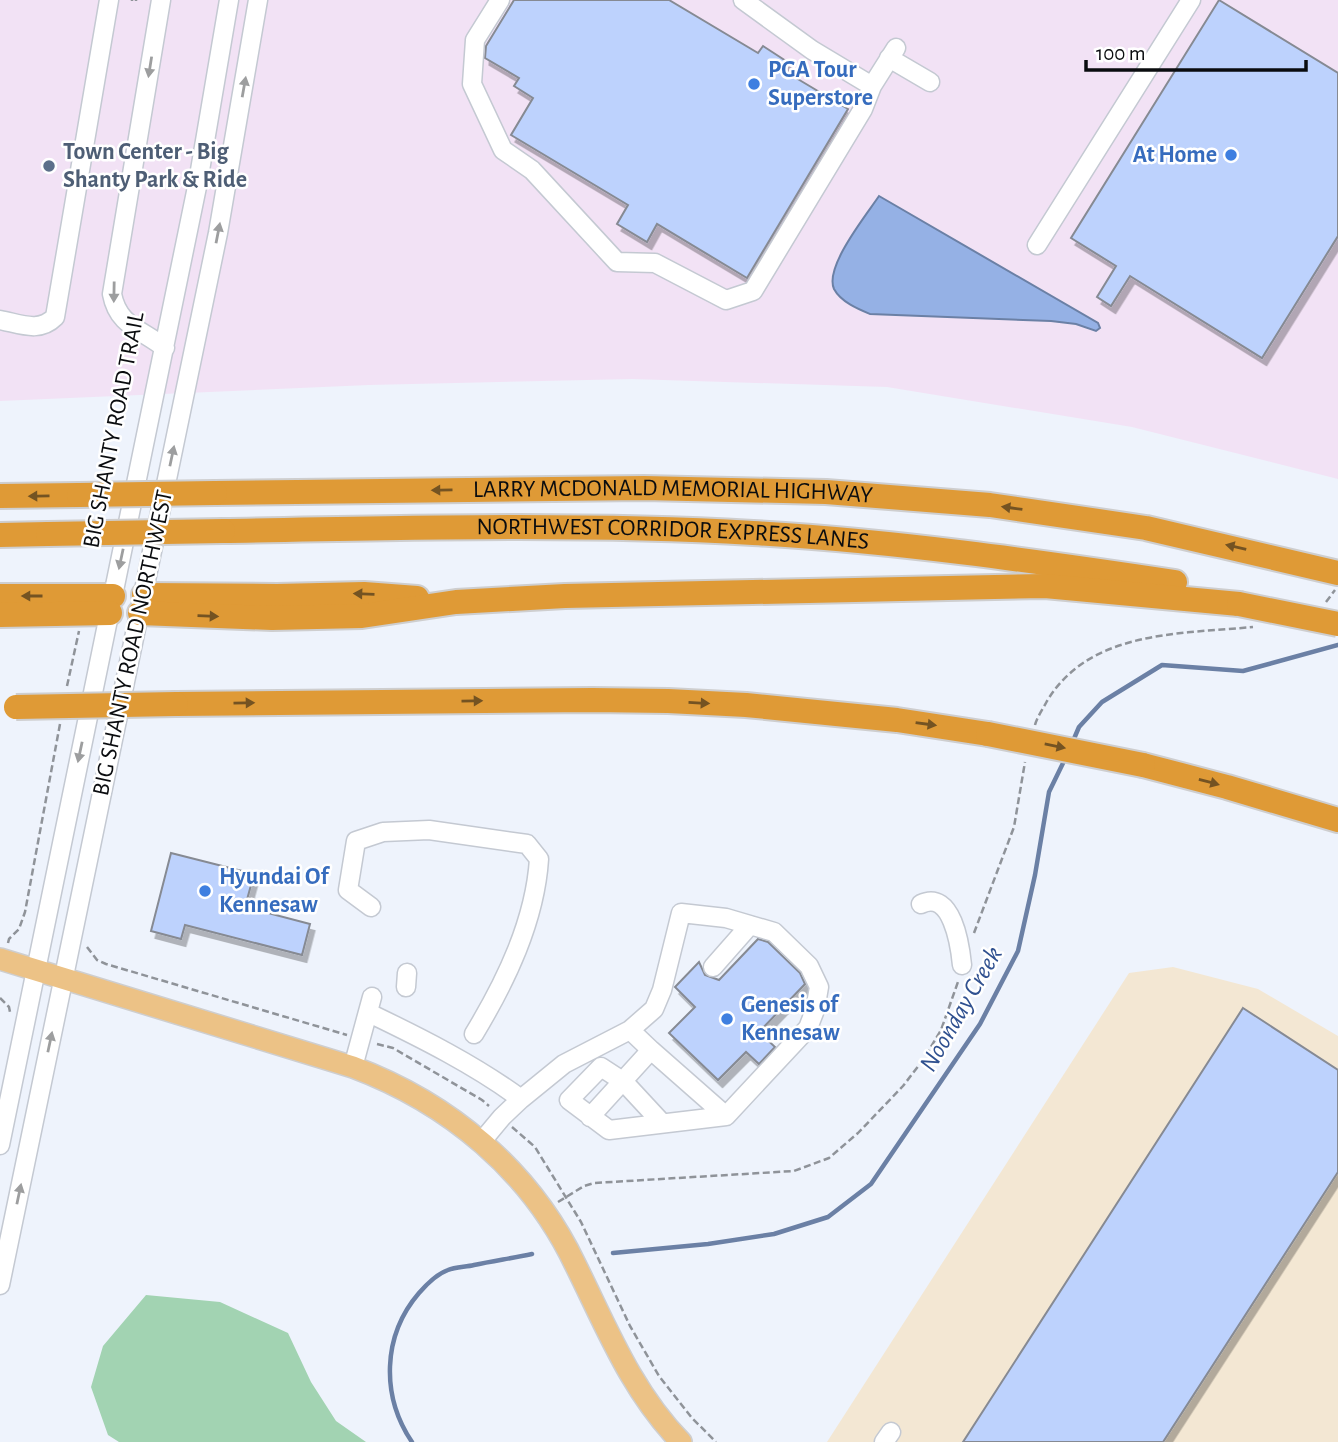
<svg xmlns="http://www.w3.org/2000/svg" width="1338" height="1442" font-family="'Alegreya Sans',sans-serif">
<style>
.commercial{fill:#f2e2f5}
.industrial{fill:#f3e7d3}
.green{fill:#a2d3b2}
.water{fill:#95b1e5;stroke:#6b80a5;stroke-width:2}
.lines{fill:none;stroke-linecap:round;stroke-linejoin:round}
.stream{stroke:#6b80a5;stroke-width:4.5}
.building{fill:#bdd2fd;stroke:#868a93;stroke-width:2;filter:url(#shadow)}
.minor-casing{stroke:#c4c9d2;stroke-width:21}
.major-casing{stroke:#cececf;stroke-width:24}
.highway-casing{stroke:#cececf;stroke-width:28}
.path{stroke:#8f9399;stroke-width:2.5;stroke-dasharray:7 3.5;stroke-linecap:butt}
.minor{stroke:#fff;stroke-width:18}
.major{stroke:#ecc286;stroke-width:21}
.highway{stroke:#df9a36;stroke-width:24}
.highway-bridge-casing{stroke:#cececf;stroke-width:28;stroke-linecap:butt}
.highway-bridge{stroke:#df9a36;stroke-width:24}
.oneway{fill:#9d9e9f}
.oneway2{fill:#745322}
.shop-dot{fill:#3f7fe0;stroke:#fff;stroke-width:2.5}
.service-dot{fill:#5c6f8a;stroke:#fff;stroke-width:2.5}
.labels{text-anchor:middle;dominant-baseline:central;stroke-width:5;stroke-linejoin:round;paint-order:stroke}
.shop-label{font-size:24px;font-weight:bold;fill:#366cbe;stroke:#fff;text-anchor:start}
.service-label{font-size:24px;font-weight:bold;fill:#4e5e75;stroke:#fff;text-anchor:start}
.street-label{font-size:24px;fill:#0a0c0f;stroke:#fff}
.water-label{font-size:26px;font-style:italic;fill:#305190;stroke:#fff}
</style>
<defs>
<filter id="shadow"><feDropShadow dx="4.5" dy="7" stdDeviation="0" flood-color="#0004"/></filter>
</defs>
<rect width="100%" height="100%" fill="#eef3fc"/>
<!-- commercial -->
<path class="commercial" d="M 0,0 L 1338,0 L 1338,479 L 1132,427 L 887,387 L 632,379 L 369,385 L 0,401 Z"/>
<!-- industrial -->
<path class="industrial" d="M 1173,967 L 1258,989 L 1338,1036 L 1338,1442 L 827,1442 L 1129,973 Z"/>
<!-- green -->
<path class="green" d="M 146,1295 L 220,1302 L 288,1333 L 311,1382 L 336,1421 L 366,1442 L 119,1442 L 108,1435 L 91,1387 L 103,1346 Z"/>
<!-- water -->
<path class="water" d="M 879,196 L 1098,323 L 1100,328 L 1096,331 L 1076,324 L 1051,321 L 870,314 C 858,309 841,302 834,289 C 824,267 867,214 879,196 Z"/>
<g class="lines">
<!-- stream -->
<path class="stream" d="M 1073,741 L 1079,727 L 1102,702 L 1162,665 L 1243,671 L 1338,645
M 613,1253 L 708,1244 L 774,1234 L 828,1217 L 871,1184 L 980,1024 L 1018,951 L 1035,875 L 1049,792 L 1065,759
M 412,1442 C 381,1396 382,1336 419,1293 C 426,1285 437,1274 448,1270 C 455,1267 466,1267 474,1265 C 493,1261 513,1258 532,1254"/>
</g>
<!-- building -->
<path class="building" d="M 514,0 L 669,0 L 758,53 L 763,46 L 786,61 L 781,69 L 848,109 L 747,278 L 657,224 L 647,242 L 617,224 L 628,205 L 511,135 L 533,98 L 514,86 L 519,78 L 485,58 L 486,46 Z
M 1219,0 L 1338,73 L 1338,236 L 1262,358 L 1130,276 L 1111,306 L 1097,297 L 1116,266 L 1071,238 Z
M 171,853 L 254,874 L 245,907 L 310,924 L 302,955 L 185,925 L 181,939 L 151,931 Z
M 758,939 L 768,942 L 800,973 L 805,984 L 759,1032 L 775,1047 L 759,1064 L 746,1052 L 718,1080 L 669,1033 L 695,1007 L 675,987 L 699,962 L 705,975 L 719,980 Z
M 1243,1008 L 1338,1070 L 1338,1172 L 1163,1442 L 963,1442 Z"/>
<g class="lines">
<defs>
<path id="minor" d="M 161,0 L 112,294 C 118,326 141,329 165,348
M 500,0 L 475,40 L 472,84 L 503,150 L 532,170 L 617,262 L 655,263 L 726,300 L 753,291 L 863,109 L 872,86 L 896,48
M 743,0 L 812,50 L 872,86
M 889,58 L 930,82
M 1037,245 L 1191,0
M 0,320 C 21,324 39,333 55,317 L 109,0
M 921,904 C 952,889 960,945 962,965
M 371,907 L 348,890 L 356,841 L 383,832 L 429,830 L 527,844 L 539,859 C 535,921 506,981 474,1034
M 713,967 L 750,925
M 406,987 L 407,973
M 369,1013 C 421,1038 475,1065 521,1099 L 502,1117 L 482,1141
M 651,1050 L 726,1116
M 353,1067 L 372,997
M 521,1099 L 564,1064 L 630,1030 L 654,1009 L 662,990 L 681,913 L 726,918 L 774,932 L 809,966 L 819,987 L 815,1010 L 808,1028 L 726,1116 L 609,1130 L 569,1100 L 601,1067 L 624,1082 L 662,1123
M 590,1117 L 651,1050 L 630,1030
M 0,1145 L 198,182 L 229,0
M 0,1285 L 218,233 L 258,0
M 884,1442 L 891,1432"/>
<path id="major" d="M 0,959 L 353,1067 C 449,1103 530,1170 575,1264 C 606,1326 631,1391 681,1442"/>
<g id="highway">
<path id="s1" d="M 215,493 L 644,488 L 826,492 L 990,505 L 1146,528 L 1338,573"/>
<path d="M 0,496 L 79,495"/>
<path id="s2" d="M 223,531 C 399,528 577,523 753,533 C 894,541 1035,561 1175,582"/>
<path d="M 0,535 L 48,534"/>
<path d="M 144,595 L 277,596 L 364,594 L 417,598"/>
<path d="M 0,596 L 113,596"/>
<path d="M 140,613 L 272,618 L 362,616 L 456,602 L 565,596 L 1045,586 L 1239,604"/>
<path d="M 0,615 L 110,613"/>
<path d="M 176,704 L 592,700 L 668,701 L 746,705 L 897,720 L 988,734"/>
<path d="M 1143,765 L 1227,787 L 1338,820"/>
</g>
</defs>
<!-- minor casing -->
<use href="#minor" class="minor-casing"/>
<!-- major casing -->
<use href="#major" class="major-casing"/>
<!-- highway casing -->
<use href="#highway" class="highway-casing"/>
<!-- path -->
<path class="path" d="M 132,1 L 132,0
M 136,1 L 136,0
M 1326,602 L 1335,590
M 67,686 L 79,631
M 1035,725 C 1037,717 1043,709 1047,701 C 1090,630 1180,634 1253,627
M 974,933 L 1014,827 L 1025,762
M 8,943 L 9,939 L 19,929 L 25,912 L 60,724
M 87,947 L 97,960 L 106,964 L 347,1035
M 0,998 L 9,1007 L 10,1012
M 377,1044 L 393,1048 L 482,1100 L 489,1106
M 512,1127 L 535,1147 L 581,1222 L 630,1326 L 659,1376 L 692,1418 L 716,1442
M 558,1202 L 584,1186 L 594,1183 L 794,1171 L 829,1158 L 858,1133 L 903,1086 L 923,1060 L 941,1030 L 959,979"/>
<!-- minor -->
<use href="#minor" class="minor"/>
<!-- major -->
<use href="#major" class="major"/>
<!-- highway -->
<use href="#highway" class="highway"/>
<defs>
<path id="highway-bridge" d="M 79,495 L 215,493
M 48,534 L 223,531
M 1239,604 L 1338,624
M 16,707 L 176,704
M 988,734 L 1143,765"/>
</defs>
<!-- highway-bridge casing -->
<use href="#highway-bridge" class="highway-bridge-casing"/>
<!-- highway-bridge -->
<use href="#highway-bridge" class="highway-bridge"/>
</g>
<!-- one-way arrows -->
<defs><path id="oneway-solid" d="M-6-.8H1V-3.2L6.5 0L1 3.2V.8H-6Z" transform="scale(1.75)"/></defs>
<g class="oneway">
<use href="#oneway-solid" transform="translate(150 67) rotate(99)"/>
<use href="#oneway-solid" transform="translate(244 87) rotate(-80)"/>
<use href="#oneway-solid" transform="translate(218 233) rotate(-79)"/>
<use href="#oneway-solid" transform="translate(114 292) rotate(91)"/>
<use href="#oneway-solid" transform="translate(172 456) rotate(-78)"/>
<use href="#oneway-solid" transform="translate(121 559) rotate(102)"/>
<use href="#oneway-solid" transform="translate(80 752) rotate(102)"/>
<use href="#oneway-solid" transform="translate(50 1042) rotate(-78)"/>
<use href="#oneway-solid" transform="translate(19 1194) rotate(-78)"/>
</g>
<g class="oneway2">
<use href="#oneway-solid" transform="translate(442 490) rotate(179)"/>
<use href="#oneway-solid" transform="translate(39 496) rotate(179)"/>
<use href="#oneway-solid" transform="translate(1012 508) rotate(-172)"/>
<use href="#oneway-solid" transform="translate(1236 547) rotate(-167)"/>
<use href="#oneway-solid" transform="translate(364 594) rotate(-178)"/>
<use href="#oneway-solid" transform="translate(32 596) rotate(180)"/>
<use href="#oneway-solid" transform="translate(208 616) rotate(2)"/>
<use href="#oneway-solid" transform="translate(472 701) rotate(-1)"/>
<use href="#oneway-solid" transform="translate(244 703) rotate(-1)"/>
<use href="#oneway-solid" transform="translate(699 703) rotate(3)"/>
<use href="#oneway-solid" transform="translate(926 724) rotate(8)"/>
<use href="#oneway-solid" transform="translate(1055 746) rotate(11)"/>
<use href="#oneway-solid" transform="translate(1209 782) rotate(15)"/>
</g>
<!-- markers -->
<g class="shop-dot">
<circle cx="754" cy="84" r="7"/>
<circle cx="1231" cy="155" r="7"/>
<circle cx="205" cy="891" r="7"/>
<circle cx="727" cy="1019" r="7"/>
</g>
<circle class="service-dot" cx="49" cy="166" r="7"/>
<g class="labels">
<!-- shop labels -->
<g class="shop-label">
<text x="768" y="70">PGA Tour<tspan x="768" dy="28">Superstore</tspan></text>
<text x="1217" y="155" text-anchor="end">At Home</text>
<text x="219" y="877">Hyundai Of<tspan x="219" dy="28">Kennesaw</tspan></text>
<text x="741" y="1005">Genesis of<tspan x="741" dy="28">Kennesaw</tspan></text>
</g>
<!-- service labels -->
<g class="service-label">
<text x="63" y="152">Town Center - Big<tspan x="63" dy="28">Shanty Park &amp; Ride</tspan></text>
</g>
<!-- street labels -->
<g class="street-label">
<text transform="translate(114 430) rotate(-79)">BIG SHANTY ROAD TRAIL</text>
<text stroke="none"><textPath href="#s1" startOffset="458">LARRY MCDONALD MEMORIAL HIGHWAY</textPath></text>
<text stroke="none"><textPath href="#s2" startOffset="450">NORTHWEST CORRIDOR EXPRESS LANES</textPath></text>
<text transform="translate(133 643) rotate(-78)">BIG SHANTY ROAD NORTHWEST</text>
</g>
<!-- water labels -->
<g class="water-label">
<text transform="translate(961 1009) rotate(-60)">Noonday Creek</text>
</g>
</g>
<!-- scale -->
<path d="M1086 60v10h220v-10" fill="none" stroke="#0a0c0f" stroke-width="3.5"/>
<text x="1096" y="60" font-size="21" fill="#0a0c0f" stroke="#ffffff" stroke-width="5" paint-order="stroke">100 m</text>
</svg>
